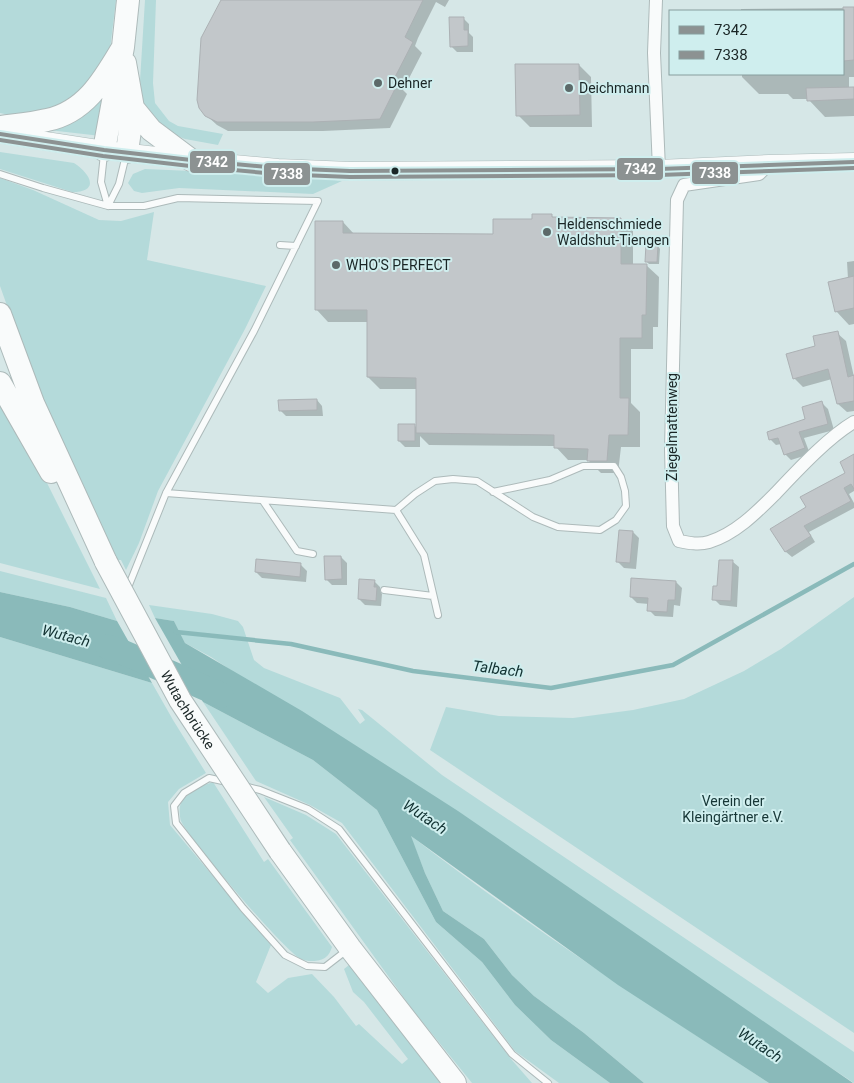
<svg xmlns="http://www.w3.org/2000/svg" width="854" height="1083" font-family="Roboto,sans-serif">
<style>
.green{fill:#b4dada}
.water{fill:#8ababa}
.shadow{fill:#0003}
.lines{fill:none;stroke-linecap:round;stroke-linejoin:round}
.stream{stroke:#8ababa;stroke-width:4.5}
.river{stroke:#8ababa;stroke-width:25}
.building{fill:#c2c7ca;stroke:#acb1b4}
.lane-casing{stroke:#adbaba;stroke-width:8}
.street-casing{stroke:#adbaba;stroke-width:14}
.secondary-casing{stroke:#adbaba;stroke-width:19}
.highway-casing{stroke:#adbaba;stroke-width:24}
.lane{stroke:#f9fbfb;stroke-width:6}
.street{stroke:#f9fbfb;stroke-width:12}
.secondary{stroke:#f9fbfb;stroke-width:18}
.highway{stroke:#f9fbfb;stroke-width:22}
.highway-bridge-casing{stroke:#adbaba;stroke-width:24;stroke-linecap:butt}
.highway-bridge{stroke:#f9fbfb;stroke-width:22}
.bus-1-casing{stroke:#cfeeee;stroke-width:8}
.bus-2-casing{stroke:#cfeeee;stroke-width:8}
.bus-1{stroke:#8c9292;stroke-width:4}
.bus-2{stroke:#8c9292;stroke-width:4}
.poi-dot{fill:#5c6a6a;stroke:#cfeeee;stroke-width:2}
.bus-dot{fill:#1a2626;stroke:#cfeeee;stroke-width:2}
.labels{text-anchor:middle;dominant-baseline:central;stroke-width:4;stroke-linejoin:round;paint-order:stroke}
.poi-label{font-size:14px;fill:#1a2626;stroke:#cfeeee;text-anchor:start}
.street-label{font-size:14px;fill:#1a2626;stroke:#cfeeee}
.park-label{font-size:14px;fill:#163636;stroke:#cfeeee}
.water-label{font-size:15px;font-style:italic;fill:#113131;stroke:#cfeeee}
.line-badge{stroke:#cfeeee;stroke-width:2}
.badge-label{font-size:14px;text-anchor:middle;font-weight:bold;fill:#fff}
</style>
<rect width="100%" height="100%" fill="#d6e7e7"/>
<!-- green -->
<path class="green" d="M 0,0 L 116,0 L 110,49 L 102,69 L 68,105 L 14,116 L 0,113 Z
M 145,0 L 156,0 L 153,83 L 155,103 L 169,121 L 178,126 L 223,134 L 218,145 L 185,139 L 165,131 L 143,104 L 140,81 Z
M 112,77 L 101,136 L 31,128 Z
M 0,152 L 74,163 C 91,174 100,192 72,192 L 0,169 Z
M 145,169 L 307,176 L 342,181 L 313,194 L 179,188 L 142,193 L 134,191 L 128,183 L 133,174 Z
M 0,178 L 33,190 L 99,220 L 121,221 L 154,212 L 147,260 L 266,286 L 245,329 L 158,491 L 139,543 L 126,570 L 121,560 L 116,560 L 57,435 L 15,328 L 0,286 Z
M 0,398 L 43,475 L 100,589 L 0,563 Z
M 0,571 L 106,598 L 117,621 L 70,607 L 0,592 Z
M 854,597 L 854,1033 L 430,750 L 446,707 L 499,716 L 573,718 L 633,710 L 684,699 L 744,671 L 781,649 Z
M 149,605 L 212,614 L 238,621 L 243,627 L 254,660 L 264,668 L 340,698 L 360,724 L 365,720 L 358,709 L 362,710 L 442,775 L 854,1052 L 854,1083 L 211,657 L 185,643 L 174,621 L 155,618 Z
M 0,637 L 152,683 L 173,720 L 206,773 L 179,789 L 168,802 L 170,825 L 271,945 L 256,982 L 268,993 L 288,978 L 312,974 L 334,997 L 356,1026 L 359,1024 L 402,1064 L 408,1059 L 364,1002 L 353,992 L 344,969 L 349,965 L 443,1083 L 0,1083 Z
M 203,702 L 313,760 L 377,810 L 436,922 L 482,962 L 515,1005 L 551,1040 L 610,1083 L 559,1083 L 515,1051 L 342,823 L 310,805 L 256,781 Z
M 213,782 L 264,862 L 268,859 L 332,947 C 331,950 329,955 326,957 C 321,962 307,962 301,959 C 287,954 188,838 181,821 C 180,818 179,809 180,806 C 184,793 201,786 213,782 Z
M 264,797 L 306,815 L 336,834 L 511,1059 L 532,1083 L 472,1083 L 412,1009 L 290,840 L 293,838 Z
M 410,835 C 525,924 648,1004 769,1083 L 644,1083 L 584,1033 L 534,996 L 512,975 L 484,939 L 443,911 L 425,873 Z"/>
<!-- water -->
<path class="water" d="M 0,592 L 70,607 L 117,621 L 152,683 L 0,637 Z
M 155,618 L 174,621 L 185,643 L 302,711 L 458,811 L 853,1083 L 769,1083 L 618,985 L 411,836 L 425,873 L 443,911 L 484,939 L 512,975 L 534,996 L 584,1033 L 644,1083 L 610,1083 L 551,1040 L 515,1005 L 482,962 L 436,922 L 377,810 L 313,760 L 203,702 Z"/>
<!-- shadow -->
<path class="shadow" d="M 222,0 L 449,0 L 445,7 L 436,2 L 418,38 L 415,46 L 422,53 L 403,90 L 407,94 L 390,128 L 323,131 L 228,131 L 217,125 L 206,115 Z
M 854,8 L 854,77 L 849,77 L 849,88 L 854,88 L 854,116 L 825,117 L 808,99 L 793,99 L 788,94 L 759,94 L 742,77 L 742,74 L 843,74 L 843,11 L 741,11 L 741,9 Z
M 463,18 L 469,24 L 469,33 L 473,37 L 473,52 L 457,52 L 451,46 Z
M 579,65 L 591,77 L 592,127 L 530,127 L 518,115 Z
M 551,215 L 554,219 L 620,219 L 633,231 L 633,265 L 646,265 L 659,277 L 658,327 L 653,327 L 653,349 L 631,349 L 631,403 L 640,412 L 640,447 L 621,447 L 618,473 L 601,473 L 588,460 L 568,460 L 555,446 L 429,445 L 420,436 L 420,447 L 405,447 L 399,441 L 414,425 L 417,428 L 418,389 L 380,389 L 368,377 L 368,322 L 328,322 L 316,309 L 343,222 L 354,234 L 494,235 Z
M 658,246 L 660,249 L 659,264 L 649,264 L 646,261 Z
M 854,261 L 854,324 L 849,325 L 836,311 L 848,279 L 847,262 Z
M 837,333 L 846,341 L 854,377 L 854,411 L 847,412 L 838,404 L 832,379 L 803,387 L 794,378 L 817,347 Z
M 317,400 L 322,406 L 323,416 L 286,416 L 280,410 Z
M 822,403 L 828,409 L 834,430 L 804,438 L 810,454 L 791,460 L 785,454 L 781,444 L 776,445 L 770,439 L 806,419 Z
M 854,456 L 854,491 L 849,494 L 854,503 L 854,508 L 809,532 L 815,542 L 792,557 L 786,552 L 772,530 L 807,507 L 847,474 Z
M 633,532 L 639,538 L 636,569 L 624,568 L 618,562 Z
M 341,557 L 347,563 L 347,585 L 332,585 L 326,579 Z
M 733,562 L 739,567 L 737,607 L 720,605 L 714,599 L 718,587 Z
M 301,565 L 307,571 L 306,582 L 262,578 L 256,572 Z
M 374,581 L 380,587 L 380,591 L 382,594 L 381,606 L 365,605 L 359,599 Z
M 676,582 L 682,588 L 680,606 L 674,605 L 673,617 L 655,616 L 649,610 L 649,604 L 637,603 L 631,597 Z"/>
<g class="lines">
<!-- stream -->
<path class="stream" d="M 176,632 L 291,644 L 413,671 L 551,688 L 673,665 L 854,564"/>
<!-- river -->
<path class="river" d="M 108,647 L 120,651 L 221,695"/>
</g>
<!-- building -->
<path class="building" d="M 221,0 L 423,0 L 405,37 L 413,42 L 393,81 L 398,83 L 380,119 L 313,122 L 217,122 L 205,116 L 199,108 L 197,100 L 201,38 Z
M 843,7 L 854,7 L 854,60 L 843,61 Z
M 449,17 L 464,17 L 464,30 L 468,30 L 468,46 L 450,47 Z
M 515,64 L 579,64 L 580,115 L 516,116 Z
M 854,87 L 854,99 L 807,101 L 806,88 Z
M 532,214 L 552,214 L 552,217 L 621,218 L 621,264 L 647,264 L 646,315 L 642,315 L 642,338 L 620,338 L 620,398 L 629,398 L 628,435 L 609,435 L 607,461 L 587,461 L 588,449 L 554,448 L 554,435 L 416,433 L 416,378 L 367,377 L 367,310 L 315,310 L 315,221 L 343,221 L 343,233 L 493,234 L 493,219 L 532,219 Z
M 646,244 L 658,245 L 657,262 L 645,262 Z
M 854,276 L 854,308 L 835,312 L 828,282 Z
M 838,331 L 848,377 L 854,375 L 854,401 L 837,404 L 828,369 L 793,379 L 786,354 L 815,346 L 813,336 Z
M 317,399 L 317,410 L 279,411 L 278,400 Z
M 822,401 L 828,424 L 799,432 L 805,448 L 784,455 L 778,438 L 769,440 L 767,432 L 805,419 L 802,407 Z
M 398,424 L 415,424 L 415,441 L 398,441 Z
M 854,454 L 854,489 L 851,484 L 844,488 L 851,501 L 804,526 L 811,536 L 785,552 L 770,529 L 806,507 L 800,497 L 845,473 L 840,462 Z
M 619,530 L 633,531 L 630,563 L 616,562 Z
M 324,556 L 341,556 L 342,579 L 325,580 Z
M 256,559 L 301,563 L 300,577 L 255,572 Z
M 719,560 L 733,560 L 731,601 L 712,600 L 713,586 L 717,586 Z
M 631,578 L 676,581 L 675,600 L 668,600 L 667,612 L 647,611 L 648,598 L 630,597 Z
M 359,579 L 375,580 L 374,587 L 377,587 L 376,601 L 358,599 Z"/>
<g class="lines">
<defs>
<path id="lane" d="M 104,154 L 101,182 L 108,206
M 0,174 L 43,188 L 108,206 L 144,206 L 178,198 L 318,201 L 254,331 L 166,493 L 127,590
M 108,206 L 119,184 L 126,155
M 280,245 L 296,246
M 166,493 L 396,510 L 424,555 L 438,615
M 263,501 L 297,551 L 313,554
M 396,510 L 415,494 L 435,481 L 453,479 L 477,481 L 533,517 L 558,527 L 600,530 L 616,520 L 626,506 L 625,491 L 621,477 L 614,466 L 583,466 L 550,480 L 493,492
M 384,590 L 433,596
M 227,782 L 209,778 L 184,793 L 174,806 L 176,823 L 243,908 L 285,955 L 307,966 L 325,967 L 347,950
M 244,786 L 260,790 L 308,809 L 339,829 L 512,1054 L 548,1083"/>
<path id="street" d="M 656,0 L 654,53 L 659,169
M 769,164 L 759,174 L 684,185 L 677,200 L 671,449 L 673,526 L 679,541 C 689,543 699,545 709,542 C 735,534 756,513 774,495 C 796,472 827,438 854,422"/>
<path id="secondary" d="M 0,134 L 104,150 L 191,160 L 278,168 L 350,171 L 659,169 L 769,164 L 854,162"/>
<path id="highway" d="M 125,63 L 133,108 L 127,152
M 133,108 L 151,130 L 191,160
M 0,127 C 15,125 31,124 47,120 C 86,112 104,79 123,47
M 104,150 L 123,47 L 128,0
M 0,314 L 33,403 L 106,562
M 0,383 L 51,472
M 280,851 L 350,948 L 455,1083"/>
</defs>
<!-- lane casing -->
<use href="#lane" class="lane-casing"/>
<!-- street casing -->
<use href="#street" class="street-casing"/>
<!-- secondary casing -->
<use href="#secondary" class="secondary-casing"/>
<!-- highway casing -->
<use href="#highway" class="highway-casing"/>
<!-- lane -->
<use href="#lane" class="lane"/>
<!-- street -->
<use href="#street" class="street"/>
<!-- secondary -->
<use href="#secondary" class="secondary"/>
<!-- highway -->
<use href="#highway" class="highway"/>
<defs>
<g id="highway-bridge">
<path id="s1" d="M 106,562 L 180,700 L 280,851"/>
</g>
</defs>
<!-- highway-bridge casing -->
<use href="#highway-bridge" class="highway-bridge-casing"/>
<!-- highway-bridge -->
<use href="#highway-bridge" class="highway-bridge"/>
<defs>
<path id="bus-1" d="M 0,134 L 104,150 L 191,160 L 278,168 L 350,171 L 659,169 L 854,162"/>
<path id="bus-2" d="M 0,140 L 103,156 L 190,166 L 277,174 L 350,177 L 659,175 L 854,168"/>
</defs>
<!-- bus-1 casing -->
<use href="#bus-1" class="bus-1-casing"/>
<!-- bus-2 casing -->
<use href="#bus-2" class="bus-2-casing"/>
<!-- bus-1 -->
<use href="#bus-1" class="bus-1"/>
<!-- bus-2 -->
<use href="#bus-2" class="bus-2"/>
</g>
<!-- markers -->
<g class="poi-dot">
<circle cx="378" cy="83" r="5"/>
<circle cx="569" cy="88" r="5"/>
<circle cx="547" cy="232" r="5"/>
<circle cx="336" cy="265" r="5"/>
</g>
<circle class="bus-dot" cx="395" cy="171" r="4.5"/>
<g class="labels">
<!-- poi labels -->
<g class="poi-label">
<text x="388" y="83">Dehner</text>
<text x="579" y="88">Deichmann</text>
<text x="557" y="224">Heldenschmiede<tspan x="557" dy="16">Waldshut-Tiengen</tspan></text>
<text x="346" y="265">WHO'S PERFECT</text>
</g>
<!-- street labels -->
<g class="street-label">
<text transform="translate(672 427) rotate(-90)">Ziegelmattenweg</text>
<text stroke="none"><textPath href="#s1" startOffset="169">Wutachbrücke</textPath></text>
</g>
<!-- park labels -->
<g class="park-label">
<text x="733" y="801">Verein der<tspan x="733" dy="16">Kleingärtner e.V.</tspan></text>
</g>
<!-- water labels -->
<g class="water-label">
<text transform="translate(66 636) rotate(15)">Wutach</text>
<text transform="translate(498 669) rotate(7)">Talbach</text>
<text transform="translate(425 817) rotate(34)">Wutach</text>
<text transform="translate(760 1045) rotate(34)">Wutach</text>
</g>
</g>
<g class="line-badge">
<rect x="189" y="150" width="47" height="24" rx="5" fill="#8c9292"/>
<rect x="616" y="157" width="48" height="24" rx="5" fill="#8c9292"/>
<rect x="691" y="161" width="48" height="24" rx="5" fill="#8c9292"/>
<rect x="263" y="162" width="48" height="24" rx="5" fill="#8c9292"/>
</g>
<g class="badge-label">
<text x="212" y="167">7342</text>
<text x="640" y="174">7342</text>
<text x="715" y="178">7338</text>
<text x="287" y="179">7338</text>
</g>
<!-- legend -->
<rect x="669" y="10" width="175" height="65" fill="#cfeeee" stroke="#879e9e"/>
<rect x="679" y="26" width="25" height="8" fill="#8c9292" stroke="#879e9e"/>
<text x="714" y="35" font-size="15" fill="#1a2626">7342</text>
<rect x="679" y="51" width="25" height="8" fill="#8c9292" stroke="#879e9e"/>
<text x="714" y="60" font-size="15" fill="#1a2626">7338</text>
</svg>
